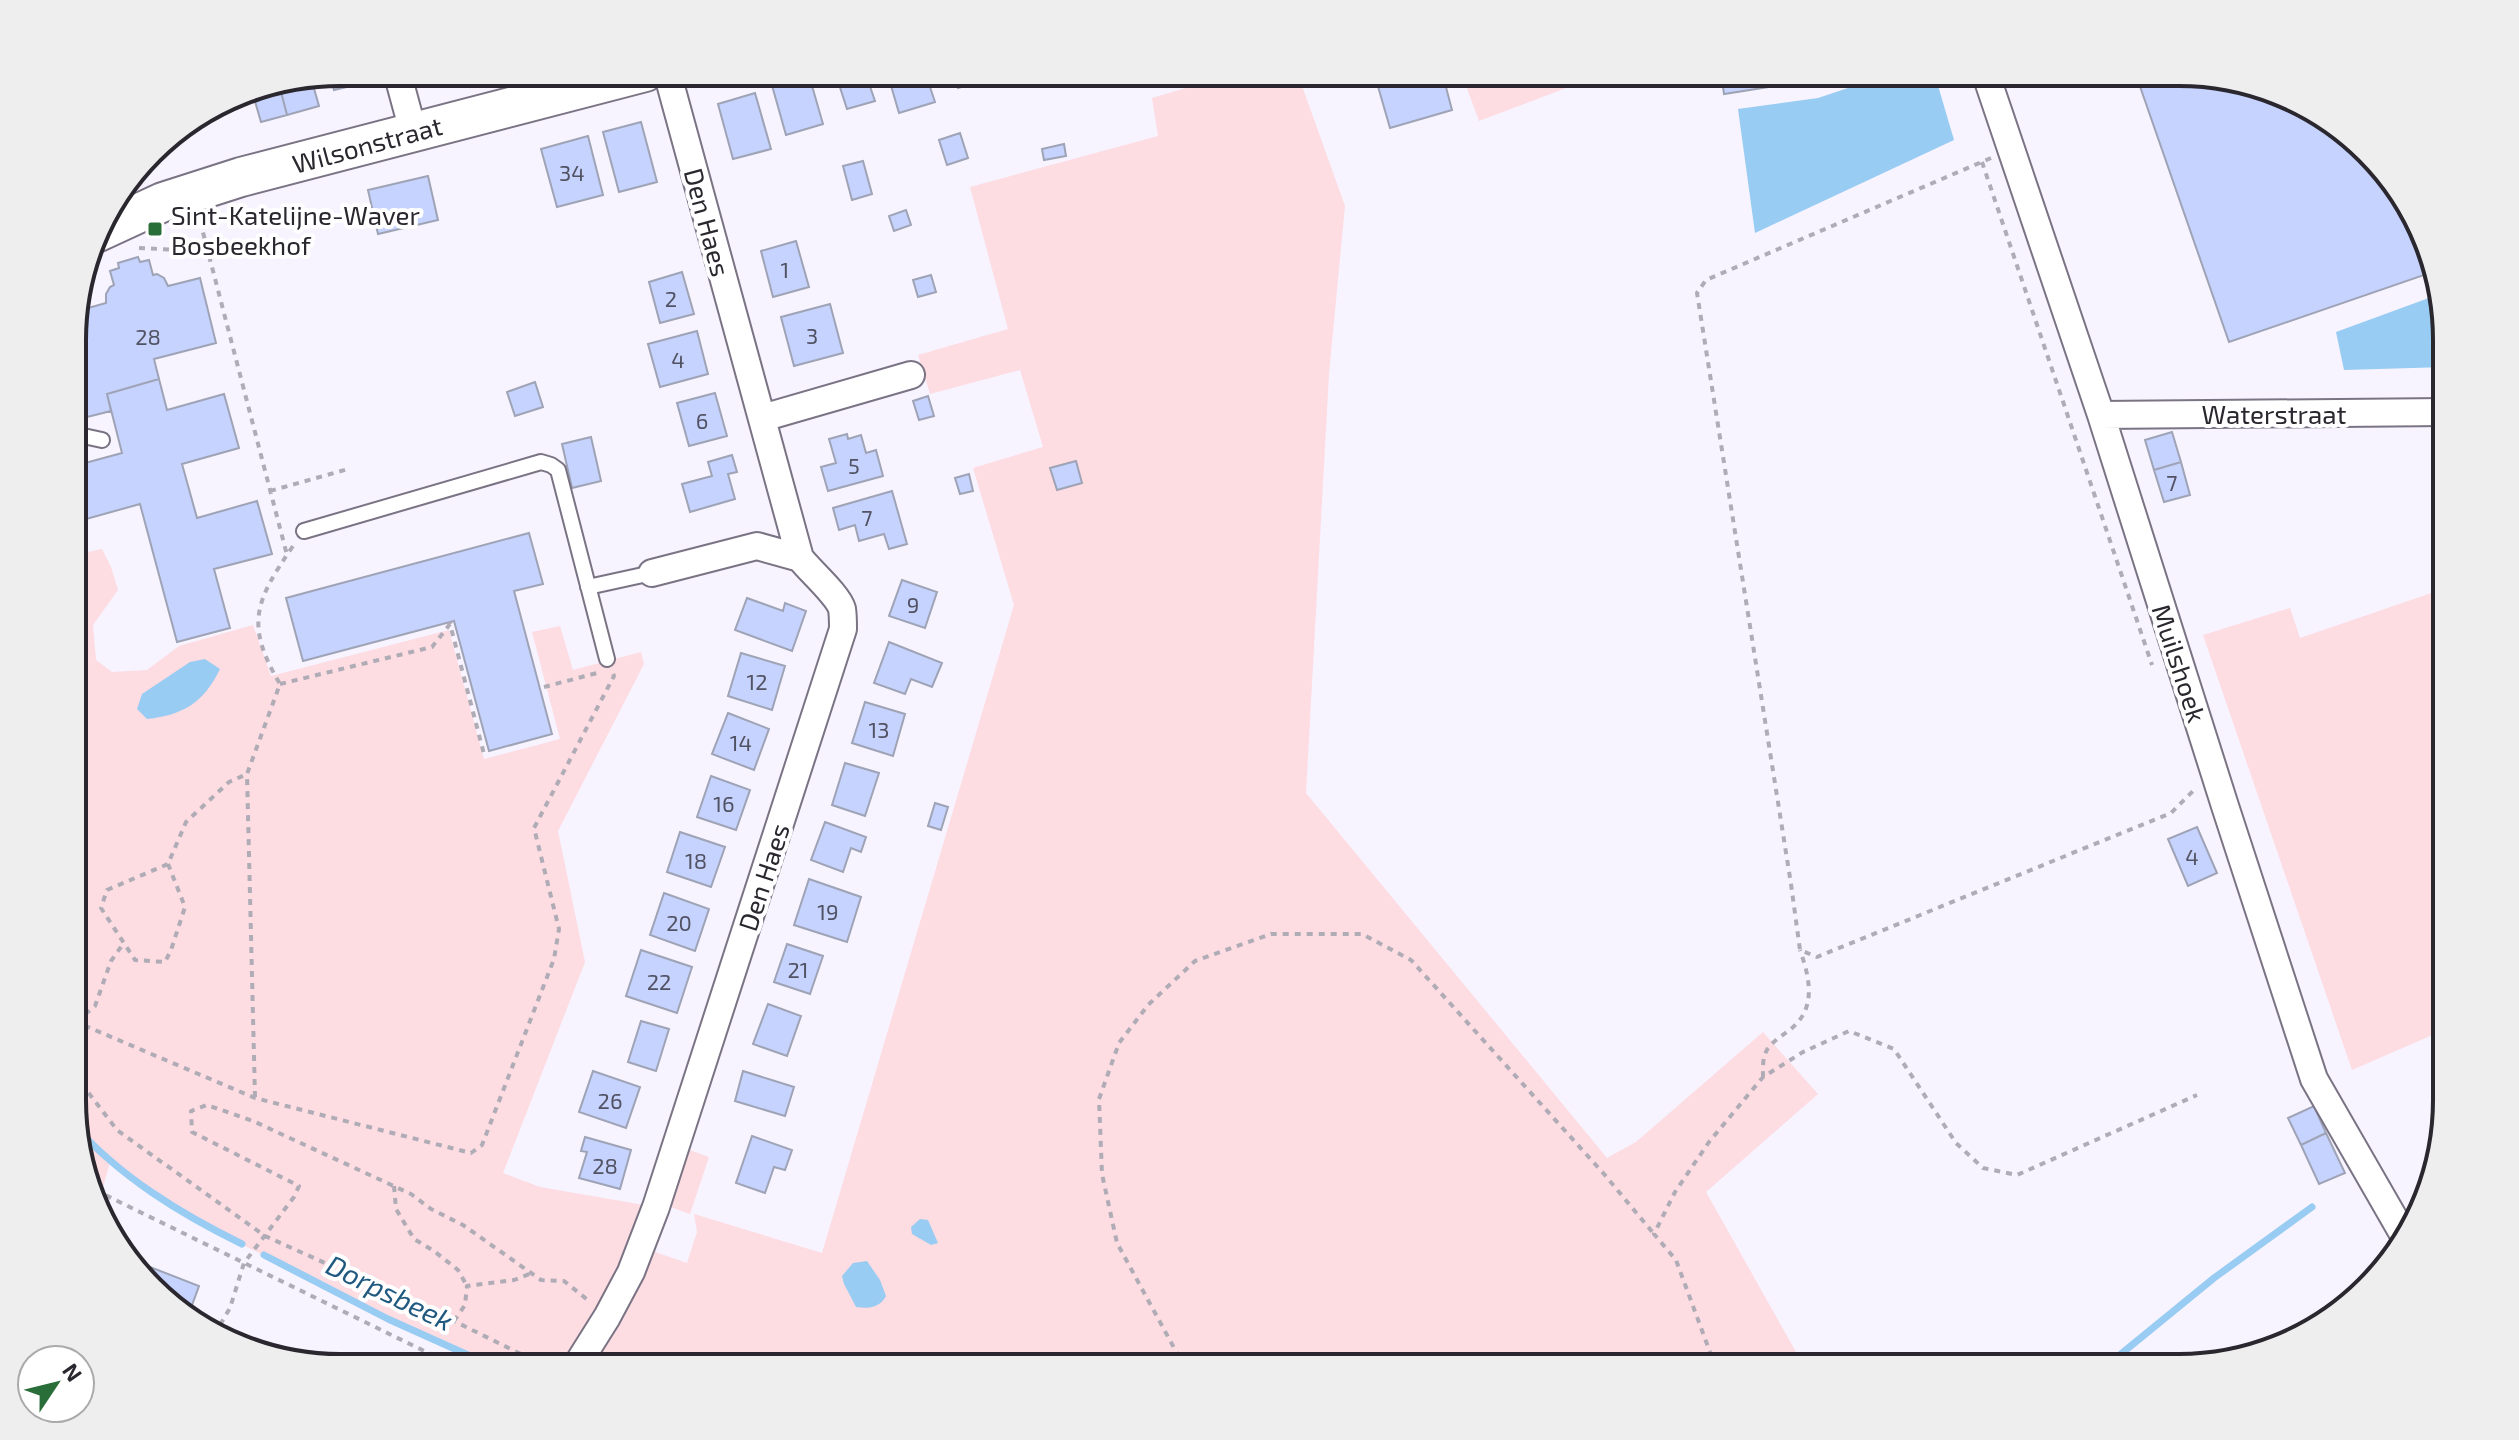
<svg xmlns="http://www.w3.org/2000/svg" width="2519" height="1440" font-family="'Exo 2',sans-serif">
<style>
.green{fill:#fddce2}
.water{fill:#98ccf3}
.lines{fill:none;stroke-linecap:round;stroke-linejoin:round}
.stream{stroke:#98ccf3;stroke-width:7}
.building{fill:#c6d3fe;stroke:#9ea3b5;stroke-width:2}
.lane-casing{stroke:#7a7384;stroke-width:18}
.street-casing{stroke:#7a7384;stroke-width:30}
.secondary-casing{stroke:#7a7384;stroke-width:42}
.path{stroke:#afacb6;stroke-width:4;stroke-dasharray:6 6;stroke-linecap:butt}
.lane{stroke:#fff;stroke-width:14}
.street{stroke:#fff;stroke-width:26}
.secondary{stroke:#fff;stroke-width:38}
.poi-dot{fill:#296d38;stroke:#fff;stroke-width:3}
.labels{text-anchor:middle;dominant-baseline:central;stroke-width:8;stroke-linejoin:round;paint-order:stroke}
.number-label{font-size:22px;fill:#515263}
.street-label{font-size:26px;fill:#2a272f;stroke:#fff}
.poi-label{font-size:26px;fill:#2a272f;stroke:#fff;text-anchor:start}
.water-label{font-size:28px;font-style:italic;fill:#20597f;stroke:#fff}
.rim{fill:none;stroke:#2a272f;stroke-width:4}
</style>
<rect width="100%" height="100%" fill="#f7f3ff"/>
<!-- green -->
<path class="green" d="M 1240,72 L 1297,72 L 1345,206 L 1329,374 L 1306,793 L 1607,1158 L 1636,1142 L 1763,1032 L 1818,1094 L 1706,1192 L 1805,1368 L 588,1368 L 652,1251 L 687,1263 L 697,1232 L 694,1214 L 822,1253 L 1014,605 L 973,468 L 1043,447 L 1020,370 L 930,394 L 918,355 L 1008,329 L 970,187 L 1158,136 L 1152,98 Z
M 1461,72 L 1608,72 L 1479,121 Z
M 102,549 L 111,567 L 118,590 L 93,625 L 96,660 L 112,672 L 147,670 L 179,646 L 253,625 L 271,676 L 449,630 L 484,759 L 560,739 L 532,632 L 560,626 L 573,670 L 641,652 L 644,664 L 558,831 L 585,962 L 503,1173 L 540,1187 L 644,1205 L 626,1259 L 564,1368 L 497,1368 L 388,1319 L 198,1222 L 110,1162 L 99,1202 L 74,1135 L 74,817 C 87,782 76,752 74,718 C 71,664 74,609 74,555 Z
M 2446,588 L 2446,1029 L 2352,1070 L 2203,635 L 2290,608 L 2300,638 Z
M 687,1149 L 709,1157 L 690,1214 L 668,1206 Z"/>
<!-- water -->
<path class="water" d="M 1896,72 L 1934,72 L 1954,140 L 1755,233 L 1738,109 L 1818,98 Z
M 2437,295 L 2446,322 L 2446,367 L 2344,370 L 2336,332 Z
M 205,659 L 220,669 C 204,702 184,715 147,719 L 137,709 L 142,694 L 190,662 Z
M 920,1219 L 928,1220 L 938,1243 L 931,1245 L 912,1234 L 911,1227 Z
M 867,1261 L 880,1280 L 886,1296 C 880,1308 867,1309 856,1307 L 844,1284 L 842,1276 L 853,1263 Z"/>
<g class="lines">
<!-- stream -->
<path class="stream" d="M 74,732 L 80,752 L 74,788
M 74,1125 C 120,1177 181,1214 242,1244
M 264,1255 L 388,1319 L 497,1368
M 2105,1367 L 2214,1278 L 2312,1207"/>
</g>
<!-- building -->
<path class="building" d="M 340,72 L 369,72 L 372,81 L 334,90 L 330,74 Z
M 808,72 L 823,124 L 786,135 L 771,82 Z
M 835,72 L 865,72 L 875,101 L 847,109 Z
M 887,72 L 925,72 L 935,102 L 899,113 Z
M 954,72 L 1015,72 L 958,88 Z
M 1395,72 L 1397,77 L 1416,72 L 1442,72 L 1452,110 L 1390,128 L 1377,83 L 1385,81 L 1382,73 Z
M 1721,72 L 1819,72 L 1820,79 L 1724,94 Z
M 2135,72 L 2180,72 L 2313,108 L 2402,191 L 2430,273 L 2229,342 Z
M 311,78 L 319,106 L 287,115 L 279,84 Z
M 279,84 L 287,115 L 261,122 L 252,91 Z
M 755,93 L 771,149 L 733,159 L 718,104 Z
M 641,122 L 657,182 L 619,192 L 603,132 Z
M 960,133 L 968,158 L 947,165 L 939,140 Z
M 588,136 L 603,195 L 557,207 L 541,149 Z
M 1064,144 L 1066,156 L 1044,160 L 1042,149 Z
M 863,161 L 872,194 L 852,200 L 843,166 Z
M 428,176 L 438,220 L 378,234 L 368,190 Z
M 906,210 L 911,225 L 894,231 L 889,216 Z
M 796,241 L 809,287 L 773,297 L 761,251 Z
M 138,257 L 140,262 L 149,260 L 153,275 L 157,274 L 164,278 L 168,286 L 200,278 L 216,343 L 154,359 L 159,379 L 107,394 L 111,411 L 83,418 L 77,393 L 74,393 L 74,353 L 86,350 L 74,312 L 106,303 L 106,294 L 110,287 L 114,285 L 110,271 L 119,268 L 118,263 Z
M 682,272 L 694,314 L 660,323 L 649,282 Z
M 931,275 L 936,292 L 918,297 L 913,280 Z
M 830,304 L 843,353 L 794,366 L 781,317 Z
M 79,329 L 86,350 L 74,353 L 74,330 Z
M 697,331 L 708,374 L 660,387 L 648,344 Z
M 159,379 L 167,410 L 224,394 L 239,448 L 182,464 L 197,518 L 257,501 L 272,554 L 214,569 L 230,628 L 177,642 L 140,504 L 79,521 L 74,502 L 74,466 L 122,453 L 107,394 Z
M 535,382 L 543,407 L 515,416 L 507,392 Z
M 715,393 L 727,436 L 689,446 L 677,403 Z
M 928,396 L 934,416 L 919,420 L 913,401 Z
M 2172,432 L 2181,462 L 2154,470 L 2145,440 Z
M 847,434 L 848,439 L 861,435 L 866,453 L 876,450 L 883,476 L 828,491 L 821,467 L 836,463 L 829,439 Z
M 591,437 L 601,481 L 572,488 L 562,444 Z
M 732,455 L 737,472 L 728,474 L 735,499 L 690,512 L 682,484 L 712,476 L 708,462 Z
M 1076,461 L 1082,483 L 1057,490 L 1050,468 Z
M 2181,462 L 2190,495 L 2164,502 L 2154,470 Z
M 969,474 L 973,491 L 960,494 L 955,478 Z
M 892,491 L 907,544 L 889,549 L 884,534 L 859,541 L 855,525 L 839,530 L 833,508 Z
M 529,533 L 543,584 L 514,591 L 552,734 L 489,751 L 454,621 L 303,661 L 286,598 Z
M 902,580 L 937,592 L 925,628 L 889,616 Z
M 747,598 L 783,611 L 785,603 L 806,611 L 792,651 L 735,630 Z
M 889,642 L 942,663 L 932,687 L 911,679 L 905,694 L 874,683 Z
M 741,653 L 785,666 L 772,710 L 728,696 Z
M 865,702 L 905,714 L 893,756 L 852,743 Z
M 728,713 L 769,729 L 754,770 L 712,754 Z
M 845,763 L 879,773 L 865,816 L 832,805 Z
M 711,776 L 750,790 L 736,830 L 697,817 Z
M 935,803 L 948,807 L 941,830 L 928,826 Z
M 825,822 L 866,837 L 861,852 L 851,848 L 843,872 L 811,860 Z
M 2197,827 L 2217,873 L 2188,886 L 2168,839 Z
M 680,832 L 725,847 L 711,887 L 667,872 Z
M 809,879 L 861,897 L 847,942 L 794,925 Z
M 664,893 L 709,909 L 695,951 L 650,935 Z
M 787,944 L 823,956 L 810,994 L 774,982 Z
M 641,950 L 692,967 L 677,1013 L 626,996 Z
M 768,1004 L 801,1016 L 787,1056 L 753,1044 Z
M 641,1021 L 669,1029 L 656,1071 L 628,1062 Z
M 593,1071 L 640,1087 L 626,1128 L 579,1112 Z
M 743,1071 L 794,1087 L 785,1116 L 735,1101 Z
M 2314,1106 L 2326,1133 L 2301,1145 L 2288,1118 Z
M 2326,1133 L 2345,1173 L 2319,1184 L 2301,1145 Z
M 752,1136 L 792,1150 L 785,1170 L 774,1167 L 765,1193 L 736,1183 Z
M 585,1137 L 631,1150 L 620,1189 L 579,1178 L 587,1152 L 581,1151 Z
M 132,1260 L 199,1286 L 188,1316 L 132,1263 Z"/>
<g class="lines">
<defs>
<path id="lane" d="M 74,434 L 102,440
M 304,531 L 541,462 L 551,465 L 558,470 L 607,659
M 588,587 L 652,573"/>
<path id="street" d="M 397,72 L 413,131
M 1985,72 L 2101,415 L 2225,806 L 2314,1079 L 2406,1239
M 2101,415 L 2446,412
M 762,418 L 911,375
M 652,573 L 757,546 L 800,558
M 575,1368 L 607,1317 L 631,1272 L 656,1207 L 843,629 C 843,623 843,615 842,609 C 838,595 810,571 800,558 L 667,72"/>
<path id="secondary" d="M 96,233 L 163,202 L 241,177 L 645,72"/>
</defs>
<!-- lane casing -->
<use href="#lane" class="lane-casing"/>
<!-- street casing -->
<use href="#street" class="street-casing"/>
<!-- secondary casing -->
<use href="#secondary" class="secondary-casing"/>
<!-- path -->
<path class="path" d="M 1991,158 L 1706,280 L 1697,293 L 1791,884 L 1800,950 L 1817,957 L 2171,813 L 2193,791
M 1982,162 L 2152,665
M 200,221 L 287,555
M 139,248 L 262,254
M 85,270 L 97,263
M 270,491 L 348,469
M 280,684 L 432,647 L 450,624 L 484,754
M 544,687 L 597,673
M 168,864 L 185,907 L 171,950 L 165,962 L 135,960 L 101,908 L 107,890 L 168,864 L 186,822 L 229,782 L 247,774
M 76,1022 L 95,1006 L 111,961 L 123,944
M 74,1024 L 76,1022 L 255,1098 L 471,1153 L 482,1145 L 554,959 L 559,929 L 534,828 L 614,676 L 613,674
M 74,1074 L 117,1130 L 265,1236 L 454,1321 L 549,1368
M 1763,1077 C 1763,1067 1762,1055 1769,1047 C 1777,1037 1790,1032 1798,1022 C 1816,1001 1808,973 1800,950
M 255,1097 L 247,774 L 280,684 C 244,624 256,600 293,546
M 394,1186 L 396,1209 L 414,1239 L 434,1251 L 458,1270 L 467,1286
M 95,1190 L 459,1368
M 454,1321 L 465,1305 L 467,1286 L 514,1280 L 532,1273
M 214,1335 L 230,1308 L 244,1263 L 294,1197 L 299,1186 L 192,1132 L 191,1111 L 207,1105 L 253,1121 L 411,1194 L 431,1209 L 463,1225 L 541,1280 L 564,1281 L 589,1301
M 1185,1368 L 1117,1243 L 1102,1174 L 1099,1099 L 1119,1043 L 1148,1005 L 1195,961 L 1271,934 L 1362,934 L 1411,960 L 1604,1174 L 1654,1234
M 1713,1368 L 1714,1363 L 1676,1260 L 1654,1234 L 1675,1192 L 1709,1142 L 1763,1077 L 1803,1052 L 1849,1031 L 1894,1049 L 1956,1143 L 1983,1168 L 2017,1175 L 2197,1095"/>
<!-- lane -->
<use href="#lane" class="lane"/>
<!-- street -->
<use href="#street" class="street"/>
<!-- secondary -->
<use href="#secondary" class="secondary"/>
</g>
<!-- markers -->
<rect class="poi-dot" x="147" y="221" width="16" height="16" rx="4"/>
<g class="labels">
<!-- number labels -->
<g class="number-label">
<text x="572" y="172">34</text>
<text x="785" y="269">1</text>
<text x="671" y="298">2</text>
<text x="812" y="335">3</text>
<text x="148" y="336">28</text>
<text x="678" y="359">4</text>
<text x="702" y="420">6</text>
<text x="854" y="465">5</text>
<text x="2172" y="482">7</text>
<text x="867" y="517">7</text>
<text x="913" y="604">9</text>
<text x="757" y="681">12</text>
<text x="879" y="729">13</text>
<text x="741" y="742">14</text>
<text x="724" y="803">16</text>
<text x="2192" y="856">4</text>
<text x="696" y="860">18</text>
<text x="828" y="911">19</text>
<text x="679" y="922">20</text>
<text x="798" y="969">21</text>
<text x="659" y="981">22</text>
<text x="610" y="1100">26</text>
<text x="605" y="1165">28</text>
</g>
<!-- street labels -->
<g class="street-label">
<text transform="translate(367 144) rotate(-15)">Wilsonstraat</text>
<text transform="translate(708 222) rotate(75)">Den Haes</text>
<text x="2274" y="413">Waterstraat</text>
<text transform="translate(2180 663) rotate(72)">Muilshoek</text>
<text transform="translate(763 877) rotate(-72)">Den Haes</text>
</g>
<!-- poi labels -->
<g class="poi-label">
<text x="171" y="214">Sint-Katelijne-Waver<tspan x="171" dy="30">Bosbeekhof</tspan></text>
</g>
<!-- water labels -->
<g class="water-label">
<text transform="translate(390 1292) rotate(26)">Dorpsbeek</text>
</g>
</g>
<!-- crop -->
<path d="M0 0H2519V1440H0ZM340 86H2179A254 254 0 0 1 2433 340V1100A254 254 0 0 1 2179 1354H340A254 254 0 0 1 86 1100V340A254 254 0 0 1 340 86Z" fill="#eee" fill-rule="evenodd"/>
<path class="rim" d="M340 86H2179A254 254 0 0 1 2433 340V1100A254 254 0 0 1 2179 1354H340A254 254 0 0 1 86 1100V340A254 254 0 0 1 340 86Z"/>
<!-- north arrow -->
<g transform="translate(56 1384) rotate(55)"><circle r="38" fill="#ffffff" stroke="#aaa9ac" stroke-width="2"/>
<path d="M0-6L14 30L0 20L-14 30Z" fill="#296d38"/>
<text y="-12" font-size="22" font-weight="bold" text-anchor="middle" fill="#2a272f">N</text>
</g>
</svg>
